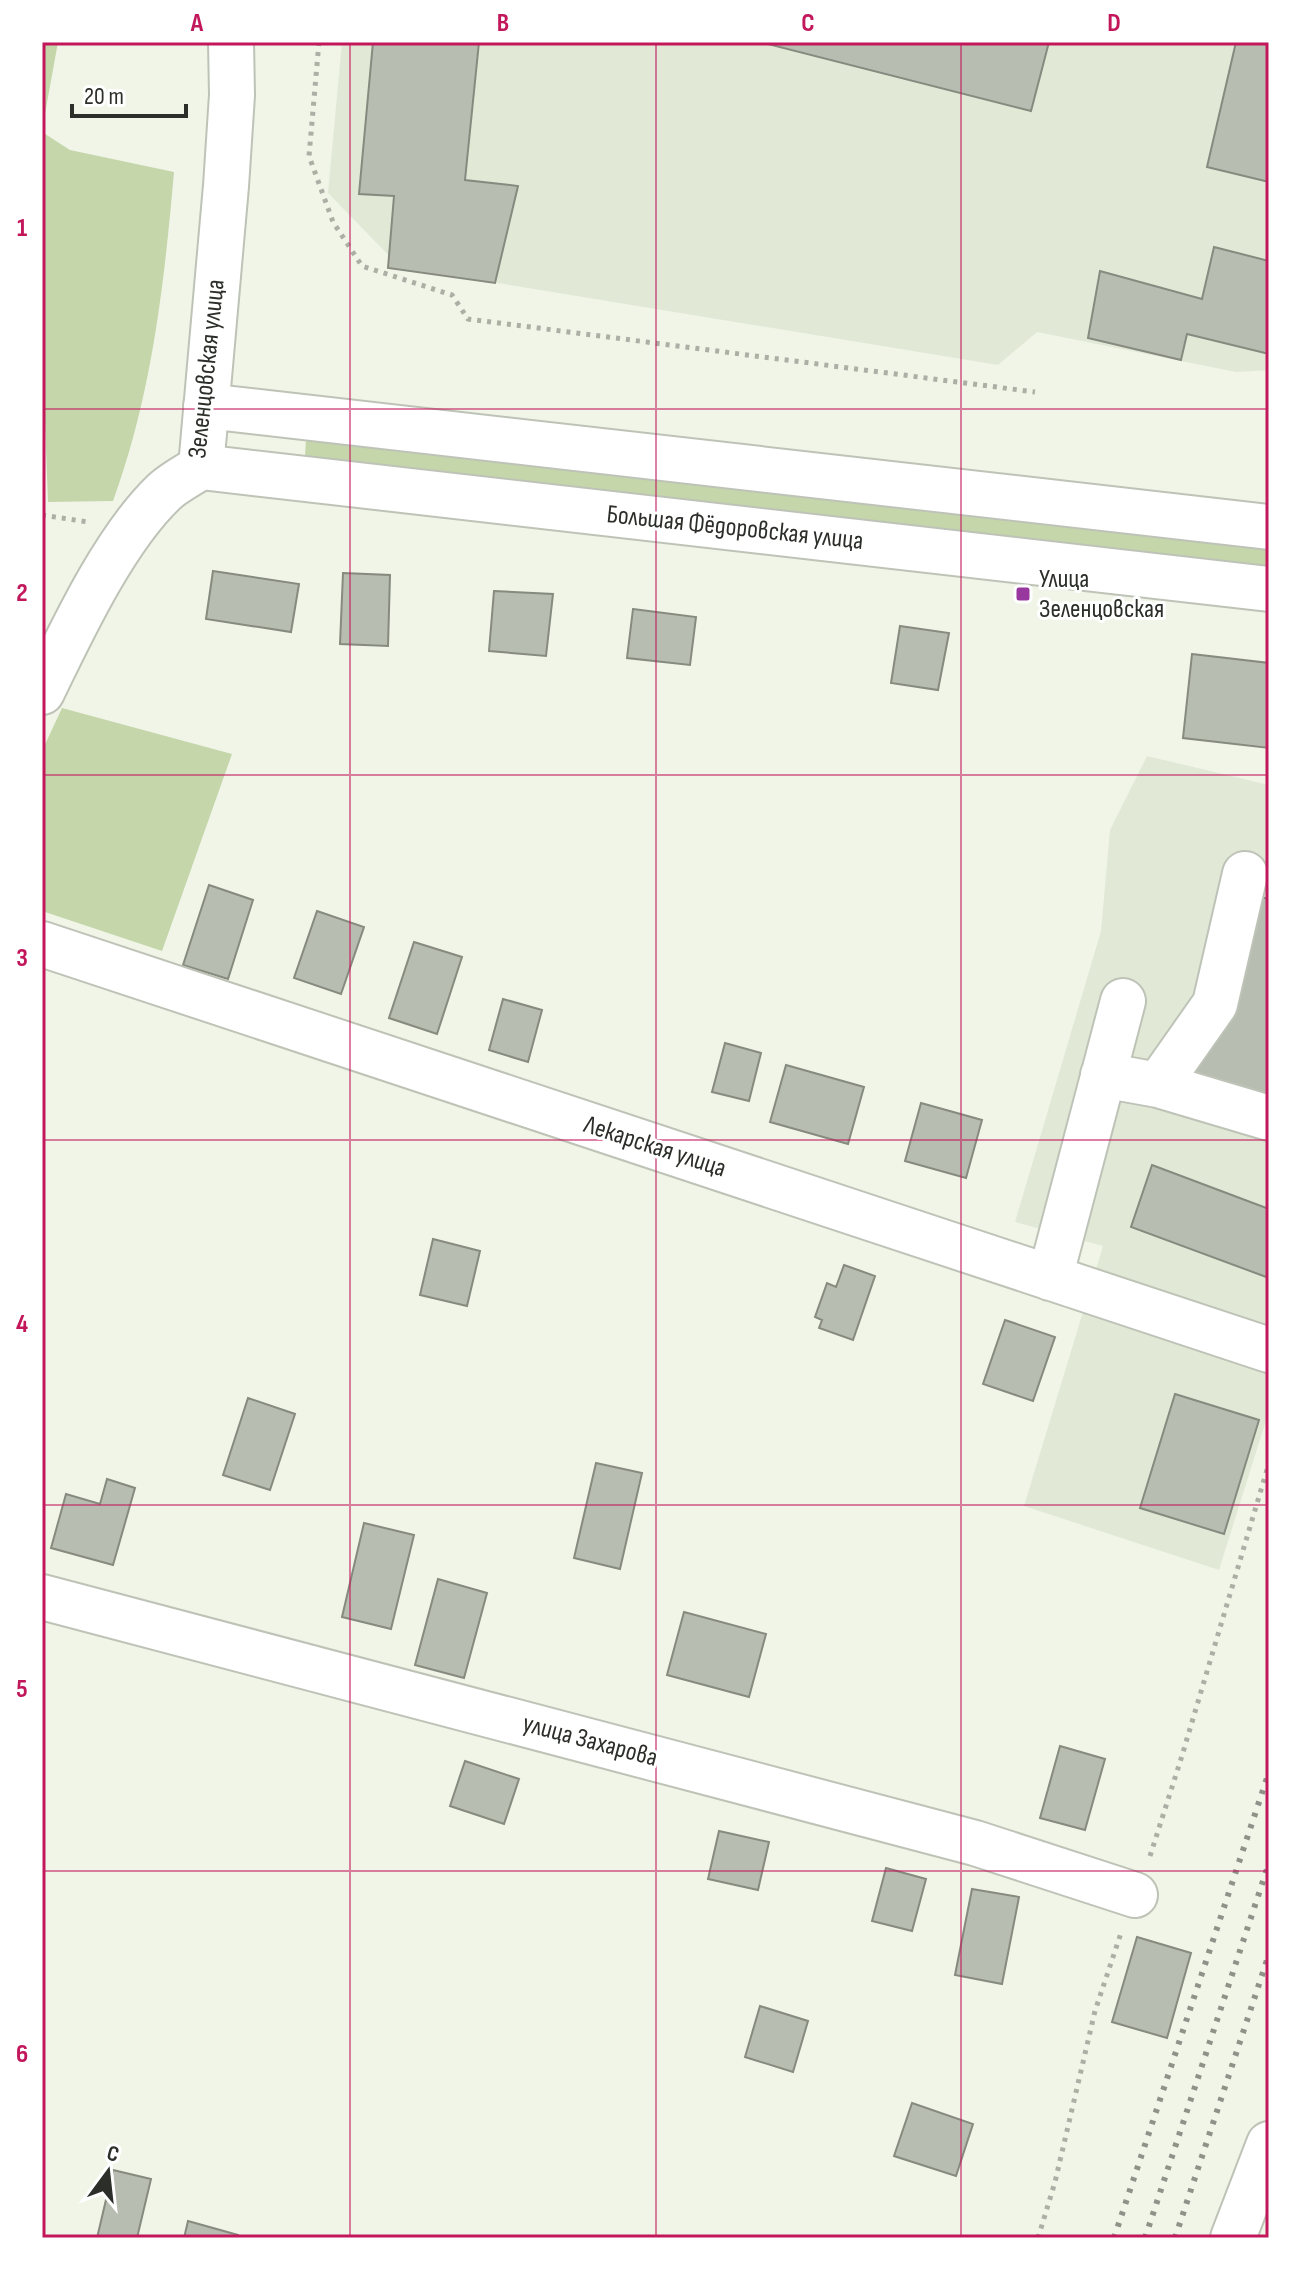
<svg xmlns="http://www.w3.org/2000/svg" width="1311" height="2280" font-family="'Sofia Sans Condensed',sans-serif">
<style>
.built{fill:#e1e9d6}
.green{fill:#c5d6ab}
.building{fill:#b8bdb1;stroke:#868a7f;stroke-width:2}
.lines{fill:none;stroke-linecap:round;stroke-linejoin:round}
.minor-casing{stroke:#bec3b7;stroke-width:48}
.major-casing{stroke:#bec3b7;stroke-width:48}
.path{stroke:#abafa5;stroke-width:5;stroke-dasharray:4 6;stroke-linecap:butt}
.minor{stroke:#fff;stroke-width:44}
.major{stroke:#fff;stroke-width:44}
.rail{stroke:#8e9289;stroke-width:6;stroke-dasharray:4 8;stroke-linecap:butt}
.grid{fill:none;stroke:#c2185b;stroke-width:2;stroke-opacity:0.55}
.poi-dot{fill:#98389f;stroke:#fff;stroke-width:3}
.labels{text-anchor:middle;dominant-baseline:central;stroke-width:6;stroke-linejoin:round;paint-order:stroke}
.street-label{font-size:26px;fill:#2c2e29;stroke:#fff}
.poi-label{font-size:26px;fill:#2c2e29;stroke:#fff;text-anchor:start}
.neatline{fill:none;stroke:#c2185b;stroke-width:3}
.grid-label{font-size:26px;text-anchor:middle;font-weight:bold;fill:#c2185b}
</style>
<rect width="100%" height="100%" fill="#f0f5e8"/>
<!-- built -->
<path class="built" d="M 342,42 L 1269,42 L 1269,370 L 1236,372 L 1037,332 L 998,365 L 400,267 L 328,193 Z
M 1147,756 L 1269,785 L 1269,1411 L 1219,1570 L 1024,1506 L 1103,1246 L 1015,1222 L 1101,931 L 1110,830 Z"/>
<!-- green -->
<path class="green" d="M 42,42 L 58,42 L 42,130 Z
M 42,132 L 70,150 L 174,172 C 164,285 152,394 113,501 L 48,502 L 42,342 Z
M 306,440 L 1269,550 L 1269,566 L 305,456 Z
M 62,708 L 232,754 L 162,951 L 42,911 L 42,751 Z"/>
<!-- building -->
<path class="building" d="M 373,42 L 479,42 L 465,180 L 518,186 L 495,283 L 388,268 L 394,196 L 359,194 Z
M 760,42 L 1049,42 L 1031,111 Z
M 1236,42 L 1269,42 L 1269,182 L 1207,167 Z
M 1214,247 L 1269,261 L 1269,354 L 1187,334 L 1181,360 L 1088,338 L 1100,271 L 1202,299 Z
M 213,571 L 299,584 L 291,632 L 206,619 Z
M 343,573 L 390,575 L 388,646 L 340,644 Z
M 494,591 L 553,594 L 546,656 L 489,651 Z
M 633,609 L 696,617 L 690,665 L 627,658 Z
M 900,626 L 949,633 L 938,690 L 891,683 Z
M 1192,654 L 1269,663 L 1269,748 L 1183,738 Z
M 209,885 L 253,900 L 228,979 L 183,965 Z
M 1261,897 L 1269,899 L 1269,1101 L 1181,1076 Z
M 317,911 L 364,927 L 341,994 L 294,978 Z
M 414,942 L 462,957 L 437,1034 L 389,1018 Z
M 503,999 L 542,1010 L 528,1062 L 489,1050 Z
M 725,1043 L 761,1053 L 749,1101 L 712,1092 Z
M 786,1065 L 864,1087 L 848,1144 L 770,1122 Z
M 921,1103 L 982,1120 L 966,1178 L 905,1161 Z
M 1152,1165 L 1269,1209 L 1269,1278 L 1131,1227 Z
M 433,1239 L 480,1251 L 467,1306 L 420,1295 Z
M 844,1265 L 875,1276 L 853,1340 L 819,1328 L 822,1320 L 815,1317 L 827,1283 L 836,1287 Z
M 1005,1320 L 1055,1337 L 1033,1401 L 983,1384 Z
M 1175,1394 L 1259,1420 L 1224,1534 L 1140,1508 Z
M 248,1398 L 295,1414 L 270,1490 L 223,1475 Z
M 596,1463 L 642,1473 L 620,1569 L 574,1558 Z
M 107,1479 L 135,1488 L 113,1565 L 51,1548 L 66,1494 L 100,1504 Z
M 364,1523 L 414,1535 L 391,1629 L 342,1617 Z
M 438,1579 L 487,1593 L 464,1678 L 415,1665 Z
M 684,1612 L 766,1634 L 749,1697 L 667,1675 Z
M 1060,1746 L 1105,1759 L 1085,1830 L 1040,1818 Z
M 465,1761 L 519,1779 L 504,1824 L 450,1806 Z
M 719,1831 L 769,1842 L 758,1890 L 708,1879 Z
M 886,1868 L 926,1879 L 912,1931 L 872,1921 Z
M 972,1889 L 1019,1897 L 1002,1984 L 955,1975 Z
M 1137,1937 L 1191,1953 L 1167,2038 L 1112,2022 Z
M 760,2006 L 808,2021 L 793,2072 L 745,2057 Z
M 912,2103 L 973,2124 L 956,2176 L 894,2156 Z
M 113,2170 L 151,2179 L 137,2238 L 97,2238 Z
M 188,2221 L 238,2235 L 237,2238 L 184,2238 Z"/>
<g class="lines">
<defs>
<path id="minor" d="M 42,692 C 72,630 115,538 165,491 C 175,482 189,475 201,467
M 42,944 L 1269,1350
M 1103,1075 L 1158,1085 L 1215,1004 L 1245,874
M 1158,1085 L 1269,1118
M 1050,1278 L 1123,1001
M 42,1597 L 975,1843 L 1135,1895
M 1233,2238 L 1269,2144"/>
<path id="major" d="M 231,42 L 232,95 L 226,186 L 201,467 L 1269,589
M 206,406 L 1269,527"/>
</defs>
<!-- minor casing -->
<use href="#minor" class="minor-casing"/>
<!-- major casing -->
<use href="#major" class="major-casing"/>
<!-- path -->
<path class="path" d="M 319,42 L 309,156 L 333,222 L 362,266 L 452,295 L 468,319 L 1035,392
M 42,515 L 88,522
M 1150,1856 L 1181,1759 L 1269,1463
M 1038,2238 L 1055,2182 L 1095,2011 L 1121,1933"/>
<!-- minor -->
<use href="#minor" class="minor"/>
<!-- major -->
<use href="#major" class="major"/>
<!-- rail -->
<path class="rail" d="M 1114,2238 L 1269,1772
M 1145,2238 L 1269,1863
M 1175,2238 L 1269,1954"/>
</g>
<!-- grid -->
<path class="grid" d="M 350,42 L 350,2238M 656,42 L 656,2238M 961,42 L 961,2238M 42,409 L 1269,409M 42,775 L 1269,775M 42,1140 L 1269,1140M 42,1505 L 1269,1505M 42,1871 L 1269,1871"/>
<!-- markers -->
<rect class="poi-dot" x="1015" y="586" width="16" height="16" rx="4"/>
<g class="labels">
<!-- street labels -->
<g class="street-label">
<text transform="translate(207 369) rotate(-84)">Зеленцовская улица</text>
<text transform="translate(735 528) rotate(6)">Большая Фёдоровская улица</text>
<text transform="translate(655 1147) rotate(18)">Лекарская улица</text>
<text transform="translate(590 1741) rotate(15)">улица Захарова</text>
</g>
<!-- poi labels -->
<g class="poi-label">
<text x="1039" y="579">Улица<tspan x="1039" dy="30">Зеленцовская</tspan></text>
</g>
</g>
<!-- border -->
<rect width="1311" height="2280" fill="none" stroke="#ffffff" stroke-width="88"/>
<!-- north arrow -->
<g transform="translate(108 2172) rotate(15)" stroke="#ffffff" stroke-width="6" paint-order="stroke">
<path d="M0-6L14 30L0 20L-14 30Z" fill="#2c2e29"/>
<text y="-12" font-size="22" font-weight="bold" text-anchor="middle" fill="#2c2e29">С</text>
</g>
<!-- scale -->
<path d="M72 104v12h114v-12" fill="none" stroke="#2c2e29" stroke-width="4"/>
<text x="84" y="104" font-size="24" fill="#2c2e29" stroke="#ffffff" stroke-width="6" paint-order="stroke">20 m</text>
<rect x="44" y="44" width="1223" height="2192" class="neatline"/>
<g class="grid-label">
<text x="197" y="31">A</text>
<text x="503" y="31">B</text>
<text x="808" y="31">C</text>
<text x="1114" y="31">D</text>
<text x="22" y="236">1</text>
<text x="22" y="601">2</text>
<text x="22" y="966">3</text>
<text x="22" y="1332">4</text>
<text x="22" y="1697">5</text>
<text x="22" y="2062">6</text>
</g>
</svg>
